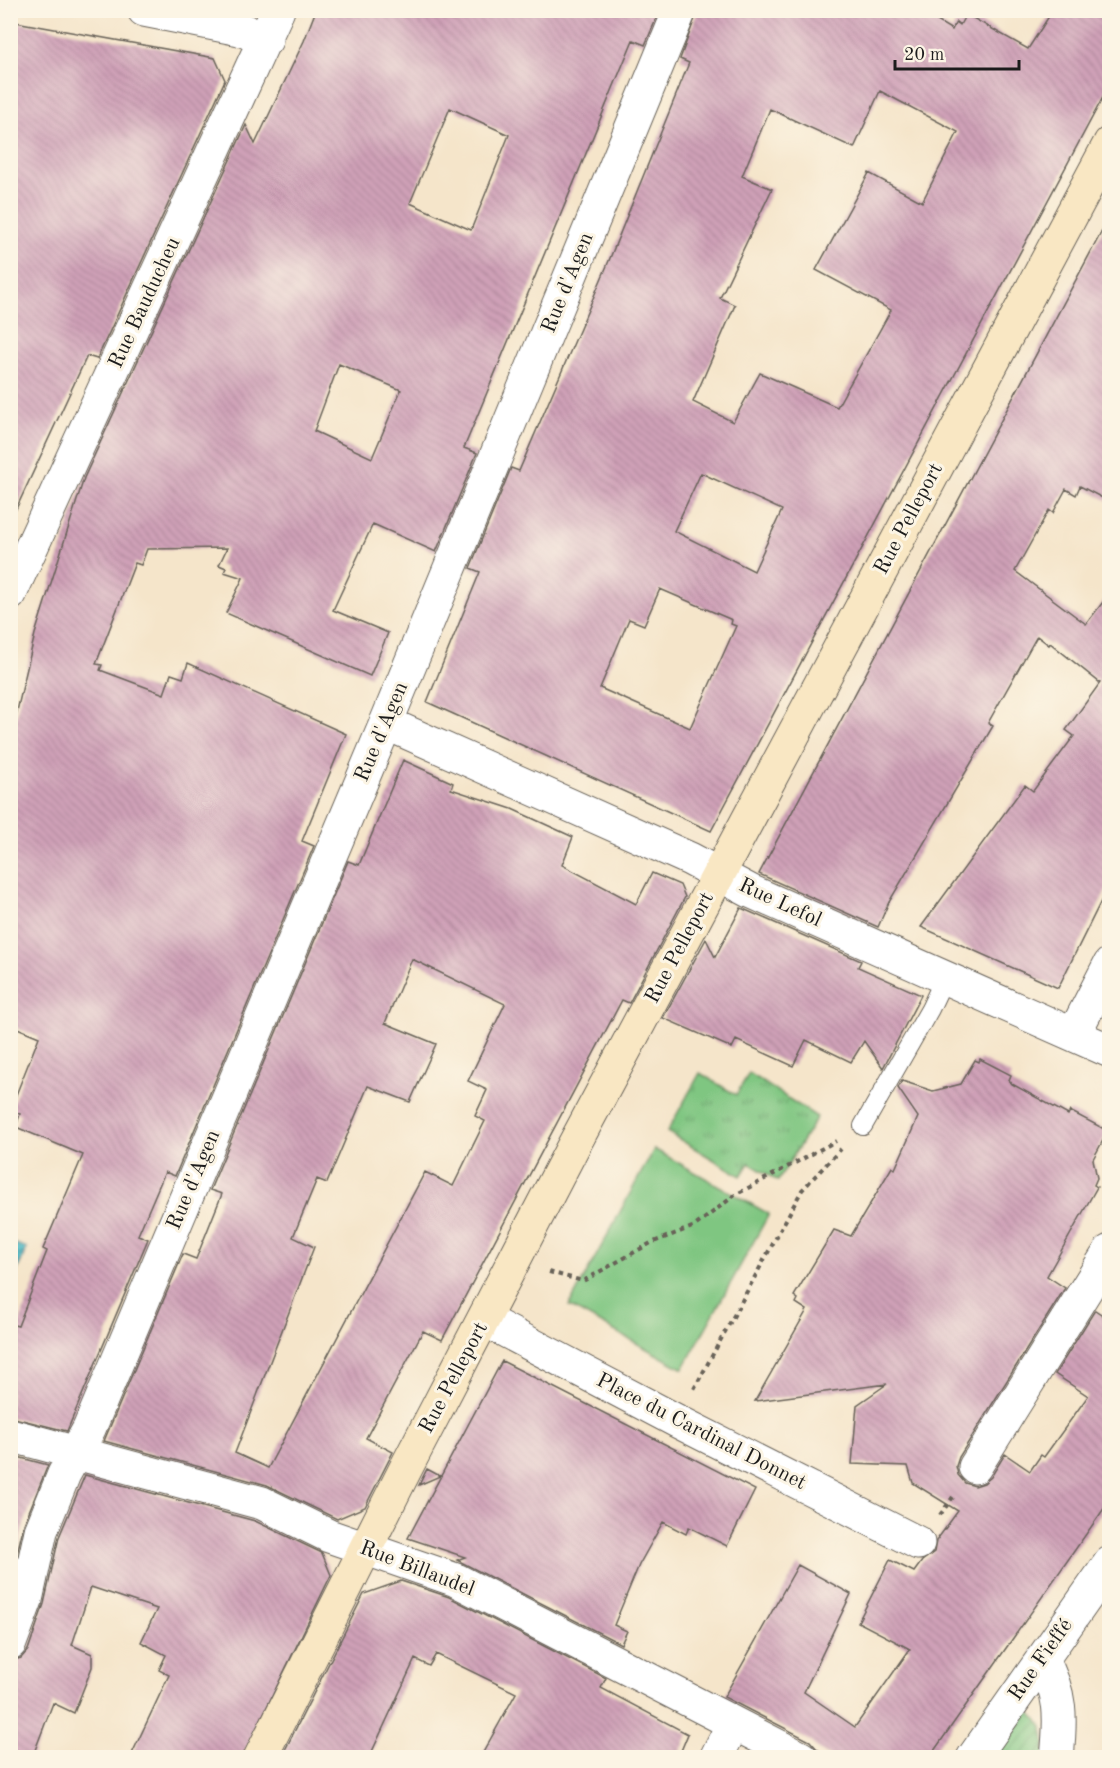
<svg xmlns="http://www.w3.org/2000/svg" width="1120" height="1768" font-family="'Old Standard TT',serif">
<style>
.grass{fill:#7fc681;stroke:#4e714e;stroke-width:1.5}
.park{fill:url(#park-tufts);stroke:#4e714e;stroke-width:1.5}
.garden{fill:url(#garden-furrows);stroke:#4e714e;stroke-width:1.5}
.water{fill:url(#water-waves);stroke:#32686f;stroke-width:1.5}
.building{fill:url(#building-back-hatch);fill-rule:evenodd}
.lines{fill:none;stroke-linecap:round;stroke-linejoin:round}
.lane-casing{stroke:#686259;stroke-width:20}
.street-casing{stroke:#686259;stroke-width:35}
.secondary-casing{stroke:#686259;stroke-width:35}
.path{stroke:#686259;stroke-width:4;stroke-dasharray:4.5 4.5;stroke-linecap:butt}
.lane{stroke:#fff;stroke-width:18}
.street{stroke:#fff;stroke-width:33}
.secondary{stroke:#f9e7c3;stroke-width:33}
.labels{text-anchor:middle;dominant-baseline:central;stroke-width:6;stroke-linejoin:round;paint-order:stroke}
.street-label{font-size:21px;fill:#1c1c1c;stroke:#fcf5e5}
</style>
<defs>
<pattern id="park-tufts" width="24" height="20" patternUnits="userSpaceOnUse" patternTransform="scale(1.5)"><rect width="24" height="20" fill="#7fc681"/><path d="M3 7l-1-3M5 7V3M7 7l1-3M15 17l-1-3M17 17v-4M19 17l1-3" fill="none" stroke="#67a069"/></pattern>
<pattern id="garden-furrows" width="10" height="10" patternUnits="userSpaceOnUse" patternTransform="scale(1.5)"><rect width="10" height="10" fill="#7fc681"/><path d="M-1 1l2-2M0 10L10 0M9 11l2-2" fill="none" stroke="#67a069"/></pattern>
<pattern id="water-waves" width="16" height="10" patternUnits="userSpaceOnUse" patternTransform="scale(1.5)"><rect width="16" height="10" fill="#47b5c2"/><path d="M0 5q4-4 8 0t8 0" fill="none" stroke="#3a929d"/></pattern>
<pattern id="building-back-hatch" width="6" height="6" patternUnits="userSpaceOnUse" patternTransform="scale(1.5)"><rect width="6" height="6" fill="#cfa0b7"/><path d="M-1 5l2 2M0 0l6 6M5-1l2 2" fill="none" stroke="#b1899d"/></pattern>
</defs>
<rect width="100%" height="100%" fill="#fcf5e5"/>
<filter id="ink" filterUnits="userSpaceOnUse"><feTurbulence type="fractalNoise" baseFrequency=".0167" numOctaves="2"/><feDisplacementMap in="SourceGraphic" scale="12" xChannelSelector="R" yChannelSelector="G"/><feConvolveMatrix kernelMatrix="1 2 1 2 8 2 1 2 1" color-interpolation-filters="sRGB"/></filter>
<filter id="wash" filterUnits="userSpaceOnUse"><feTurbulence type="fractalNoise" baseFrequency=".008" numOctaves="4" result="noise"/><feDisplacementMap in="SourceGraphic" scale="24" xChannelSelector="R" yChannelSelector="G"/><feGaussianBlur stdDeviation="1.35" result="paint"/><feColorMatrix in="noise" values="0 0 0 0 0 0 0 0 0 0 0 0 0 0 0 0 0 1.4 0 .05"/><feComposite in="paint" operator="in"/></filter>
<g filter="url(#wash)">
<rect width="100%" height="100%" fill="#f5e5ca"/>
<!-- grass -->
<path class="grass" d="M 654,1149 L 769,1214 L 683,1369 L 569,1306 Z"/>
<!-- park -->
<path class="park" d="M 700,1073 L 736,1095 L 749,1073 L 817,1117 L 778,1181 L 749,1163 L 741,1176 L 667,1132 Z"/>
<!-- garden -->
<path class="garden" d="M 1025,1707 C 1044,1723 1047,1733 1044,1757 L 993,1758 Z"/>
<!-- water -->
<path class="water" d="M 10,1242 L 27,1248 L 11,1284 L 10,1284 Z"/>
<g id="blocks">
<!-- building -->
<path class="building" d="M 316,10 L 660,10 L 645,45 L 633,40 L 464,448 L 477,453 L 436,552 L 373,524 L 333,610 L 388,633 L 370,676 L 226,613 L 243,578 L 224,572 L 226,568 L 219,565 L 227,548 L 147,549 L 141,565 L 135,563 L 96,664 L 102,665 L 100,670 L 164,694 L 171,674 L 183,678 L 188,663 L 346,734 L 302,841 L 314,846 L 175,1176 L 165,1172 L 138,1235 L 148,1239 L 67,1431 L 10,1417 L 10,1324 L 18,1326 L 47,1251 L 43,1249 L 83,1155 L 16,1127 L 20,1114 L 10,1110 L 39,1037 L 10,1025 L 10,741 L 35,634 L 84,478 L 246,125 L 255,144 L 304,41 ZM 450,108 L 509,135 L 471,230 L 410,203 ZM 339,364 L 401,390 L 372,458 L 314,431 Z
M 698,10 L 919,10 L 952,30 L 956,22 L 960,25 L 966,14 L 1028,49 L 1053,10 L 1110,10 L 1110,84 L 711,831 L 427,702 L 480,572 L 470,568 L 511,468 L 519,471 L 606,268 L 689,63 L 680,59 ZM 880,91 L 958,132 L 922,202 L 869,173 L 816,270 L 891,310 L 837,407 L 760,373 L 733,422 L 693,402 L 735,305 L 720,298 L 772,189 L 742,176 L 770,109 L 854,148 ZM 701,473 L 782,510 L 754,571 L 674,531 ZM 660,589 L 732,620 L 731,624 L 736,626 L 690,728 L 600,688 L 629,619 L 644,625 Z
M 10,21 L 215,58 L 225,80 L 97,359 L 87,356 L 10,522 Z
M 1110,216 L 1110,502 L 1080,486 L 1076,495 L 1066,489 L 1053,513 L 1049,510 L 1015,571 L 1086,624 L 1110,593 L 1110,883 L 1058,988 L 921,927 L 1025,785 L 1033,791 L 1074,736 L 1066,730 L 1100,683 L 1050,643 L 1049,645 L 1037,636 L 988,723 L 993,726 L 889,902 L 878,927 L 759,874 Z
M 403,760 L 453,783 L 451,789 L 512,809 L 573,837 L 562,865 L 636,904 L 652,873 L 680,885 L 685,897 L 629,1003 L 622,1000 L 442,1340 L 423,1331 L 366,1438 L 393,1452 L 365,1507 L 337,1519 L 267,1485 L 104,1441 L 183,1254 L 196,1259 L 222,1194 L 210,1190 L 348,861 L 359,865 ZM 412,959 L 505,1004 L 468,1081 L 487,1090 L 475,1116 L 485,1121 L 453,1186 L 425,1172 L 268,1468 L 235,1453 L 314,1247 L 293,1237 L 317,1179 L 327,1183 L 368,1086 L 410,1102 L 436,1044 L 385,1023 Z
M 741,908 L 861,961 L 858,967 L 921,995 L 883,1068 L 864,1041 L 851,1062 L 806,1040 L 793,1066 L 736,1040 L 732,1048 L 663,1018 L 706,939 L 715,957 Z
M 980,1059 L 1011,1075 L 1009,1080 L 1012,1084 L 1068,1115 L 1070,1111 L 1108,1131 L 1093,1159 L 1097,1178 L 1094,1185 L 1097,1187 L 1047,1276 L 1065,1288 L 959,1457 L 956,1466 L 958,1475 L 965,1483 L 975,1486 L 984,1483 L 991,1477 L 1005,1454 L 1030,1471 L 1041,1455 L 1044,1457 L 1088,1396 L 1055,1374 L 1095,1310 L 1110,1320 L 1110,1500 L 929,1758 L 833,1758 L 818,1750 L 810,1741 L 724,1697 L 798,1565 L 851,1594 L 804,1692 L 855,1727 L 910,1649 L 858,1622 L 890,1560 L 914,1572 L 922,1561 L 934,1552 L 936,1541 L 958,1511 L 913,1483 L 908,1466 L 852,1464 L 857,1405 L 887,1384 L 755,1401 L 807,1310 L 796,1303 L 798,1299 L 794,1296 L 834,1230 L 851,1236 L 892,1167 L 895,1169 L 918,1117 L 898,1088 L 902,1081 L 933,1091 L 961,1084 L 975,1060 L 979,1062 Z
M 502,1361 L 755,1490 L 727,1546 L 689,1527 L 686,1534 L 663,1522 L 639,1565 L 614,1625 L 627,1631 L 621,1644 L 457,1560 L 465,1557 L 408,1538 Z
M 10,1455 L 48,1465 L 24,1524 L 10,1583 Z
M 427,1469 L 440,1476 L 419,1485 Z
M 85,1475 L 255,1521 L 322,1553 L 331,1575 L 242,1758 L 130,1758 L 169,1675 L 159,1670 L 166,1655 L 141,1642 L 157,1609 L 91,1587 L 72,1645 L 92,1654 L 92,1667 L 74,1713 L 53,1703 L 32,1758 L 10,1758 L 10,1661 L 21,1658 L 28,1650 L 44,1604 L 59,1537 Z
M 401,1581 L 449,1597 L 606,1678 L 601,1688 L 688,1734 L 678,1758 L 480,1758 L 516,1693 L 436,1654 L 429,1666 L 415,1659 L 369,1758 L 281,1758 L 364,1594 Z"/>
</g>
</g>
<g filter="url(#ink)">
<use href="#blocks" fill-opacity="0" stroke="#686259" stroke-width="1.5"/>
<g class="lines">
<defs>
<path id="lane" d="M 863,1126 L 930,1009 L 945,977"/>
<path id="street" d="M 144,10 L 240,29 L 266,40
M 10,594 L 278,10
M 386,723 L 690,859 L 750,891 L 1110,1051
M 1074,1034 L 1110,964
M 485,1320 L 677,1421 L 918,1543
M 10,1435 L 262,1503 L 329,1536 L 456,1580 L 801,1758
M 975,1467 L 1110,1251
M 10,1643 L 26,1600 L 41,1531 L 64,1474 L 89,1429 L 386,723 L 680,10
M 1042,1659 C 1062,1694 1061,1718 1057,1758
M 716,1758 L 733,1724
M 973,1758 L 1110,1563"/>
<path id="secondary" d="M 260,1758 L 408,1464 L 575,1143 L 1110,143"/>
</defs>
<!-- lane casing -->
<use href="#lane" class="lane-casing"/>
<!-- street casing -->
<use href="#street" class="street-casing"/>
<!-- secondary casing -->
<use href="#secondary" class="secondary-casing"/>
<!-- path -->
<path class="path" d="M 549,1272 L 583,1281 L 651,1243 L 695,1226 L 735,1195 L 836,1141
M 694,1389 L 802,1190 L 841,1149
M 940,1515 L 953,1497"/>
<!-- lane -->
<use href="#lane" class="lane"/>
<!-- street -->
<use href="#street" class="street"/>
<!-- secondary -->
<use href="#secondary" class="secondary"/>
</g>
</g>
<g class="labels">
<!-- street labels -->
<g class="street-label">
<text transform="translate(568 283) rotate(-68)">Rue d'Agen</text>
<text transform="translate(145 303) rotate(-65)">Rue Bauducheu</text>
<text transform="translate(909 519) rotate(-62)">Rue Pelleport</text>
<text transform="translate(382 732) rotate(-67)">Rue d'Agen</text>
<text transform="translate(780 903) rotate(25)">Rue Lefol</text>
<text transform="translate(680 948) rotate(-62)">Rue Pelleport</text>
<text transform="translate(194 1180) rotate(-67)">Rue d'Agen</text>
<text transform="translate(454 1378) rotate(-62)">Rue Pelleport</text>
<text transform="translate(701 1432) rotate(27)">Place du Cardinal Donnet</text>
<text transform="translate(417 1569) rotate(21)">Rue Billaudel</text>
<text transform="translate(1041 1660) rotate(-55)">Rue Fieffé</text>
</g>
</g>
<!-- margin -->
<rect width="1120" height="1768" fill="none" stroke="#fcf5e5" stroke-width="36"/>
<!-- scale -->
<path d="M895 60v9h124v-9" fill="none" stroke="#1c1c1c" stroke-width="3"/>
<text x="904" y="60" font-size="18" fill="#1c1c1c" stroke="#fcf5e5" stroke-width="4.5" paint-order="stroke">20 m</text>
</svg>
